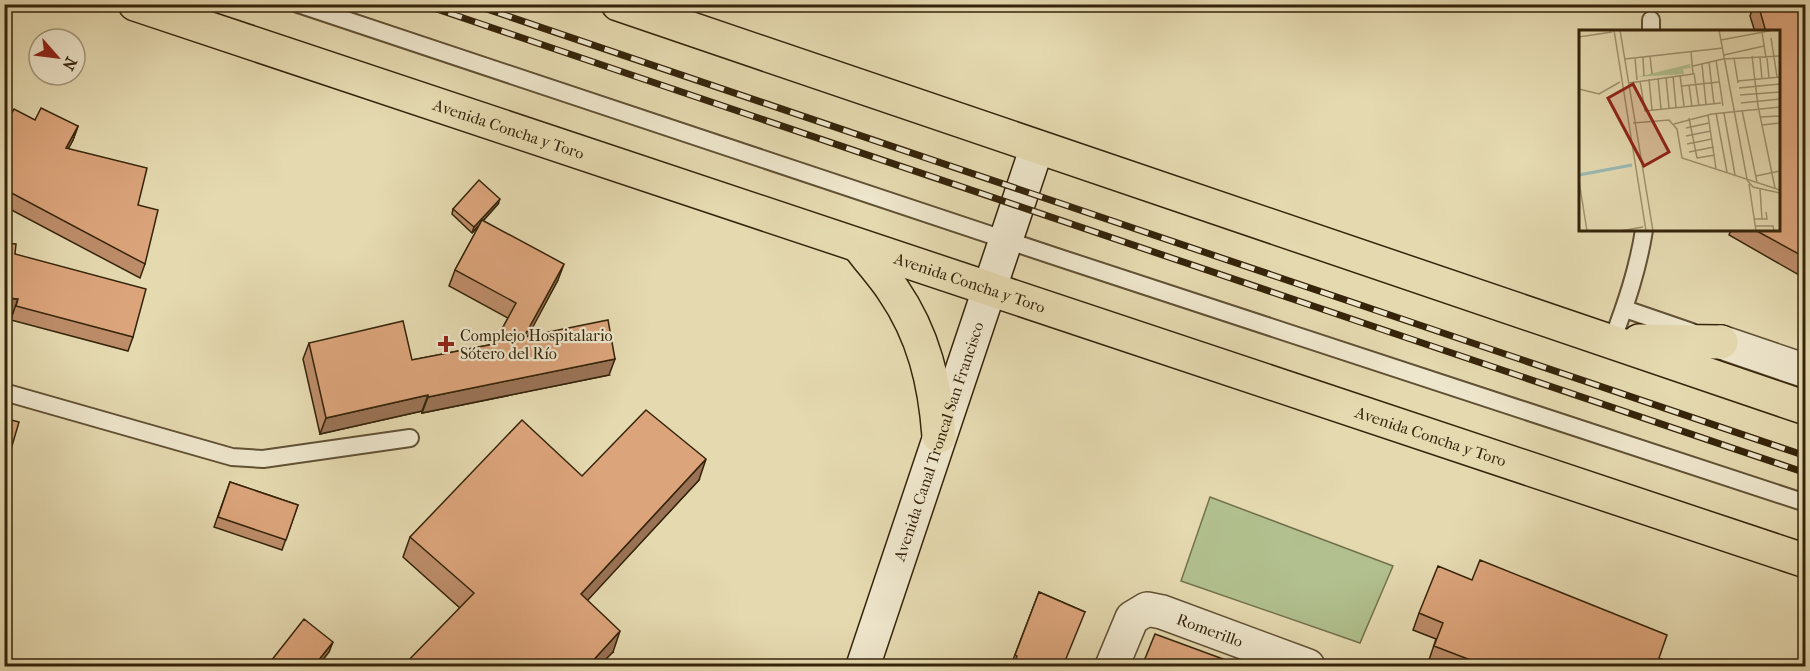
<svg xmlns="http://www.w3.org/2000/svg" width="1810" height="671" font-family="'IM FELL French Canon',serif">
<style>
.green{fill:#b1c08e;stroke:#73724c;stroke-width:1.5}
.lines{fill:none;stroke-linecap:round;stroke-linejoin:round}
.lane-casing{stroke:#615134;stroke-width:20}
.street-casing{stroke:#615134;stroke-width:36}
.secondary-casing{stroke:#35240a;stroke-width:36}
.primary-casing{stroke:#35240a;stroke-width:36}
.lane{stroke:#eee6cc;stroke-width:16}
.street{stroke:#eee6cc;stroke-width:33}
.secondary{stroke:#eee6cc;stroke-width:33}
.primary{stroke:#e5d9b0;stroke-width:33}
.rail-casing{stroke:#35240a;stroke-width:7}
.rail{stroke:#eee6cc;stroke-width:4.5;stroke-dasharray:14;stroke-linecap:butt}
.wall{fill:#bd8d6a;stroke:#35240a;stroke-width:1.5}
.shaded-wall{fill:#9a7356;stroke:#35240a;stroke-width:1.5}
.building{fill:#dca47b;stroke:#35240a;stroke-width:1.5}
.poi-dot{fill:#8f2418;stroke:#eee6cc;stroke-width:2}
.labels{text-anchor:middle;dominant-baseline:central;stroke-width:4.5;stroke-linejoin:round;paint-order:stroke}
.street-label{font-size:16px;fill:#35240a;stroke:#eee6cc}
.poi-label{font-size:16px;fill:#35240a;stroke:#eee6cc;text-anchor:start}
.inset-river{fill:none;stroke:#98b9b4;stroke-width:3}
.inset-road{fill:none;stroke:#9f916e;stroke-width:1.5}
.view{fill:#8f2418;fill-opacity:0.15;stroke:#8f2418;stroke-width:3}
.inset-edge{fill:none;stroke:#35240a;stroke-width:3}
</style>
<rect width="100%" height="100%" fill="#e5d9b0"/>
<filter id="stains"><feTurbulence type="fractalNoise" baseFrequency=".00333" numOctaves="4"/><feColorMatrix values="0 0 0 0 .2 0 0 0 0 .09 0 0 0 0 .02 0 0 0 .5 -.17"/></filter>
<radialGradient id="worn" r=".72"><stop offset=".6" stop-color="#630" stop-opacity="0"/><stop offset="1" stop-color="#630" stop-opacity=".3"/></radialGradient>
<!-- green -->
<path class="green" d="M 1210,497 L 1393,566 L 1360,643 L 1181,581 Z"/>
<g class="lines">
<defs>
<path id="lane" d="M 298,4 L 1066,260 L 1806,503
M 1651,20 L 1651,32
M 1625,309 L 1692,332
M 1612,341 C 1626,304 1638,269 1644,230
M 4,392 L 232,457 L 263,459 L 410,438"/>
<g id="street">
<path d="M 1721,342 L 1806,371"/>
<path id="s1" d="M 1112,666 L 1132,618 L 1147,609 L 1162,612 L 1308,666"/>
</g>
<g id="secondary">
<path id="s2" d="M 863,666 L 1037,147"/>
</g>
<g id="primary">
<path id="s3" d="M 135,4 L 1806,561"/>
<path d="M 618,4 L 1806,408"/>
<path d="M 859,246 C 870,261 883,275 893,290 C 924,335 935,383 939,436"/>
<path d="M 1639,341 L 1721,342"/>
</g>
</defs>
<!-- lane casing -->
<use href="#lane" class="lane-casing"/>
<!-- street casing -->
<use href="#street" class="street-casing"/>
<!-- secondary casing -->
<use href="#secondary" class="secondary-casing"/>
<!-- primary casing -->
<use href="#primary" class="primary-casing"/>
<!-- lane -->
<use href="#lane" class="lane"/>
<!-- street -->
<use href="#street" class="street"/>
<!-- secondary -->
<use href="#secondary" class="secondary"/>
<!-- primary -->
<use href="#primary" class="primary"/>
<defs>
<path id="rail" d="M 422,4 L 1806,473
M 472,4 L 1806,456"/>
</defs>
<!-- rail casing -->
<use href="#rail" class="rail-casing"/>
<!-- rail -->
<use href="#rail" class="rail"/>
</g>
<!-- wall -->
<path class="wall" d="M 1754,4 L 1806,4 L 1806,279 L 1729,235 L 1731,230 L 1779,230 L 1779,32 L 1755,32 L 1750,16 Z
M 35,120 L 78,126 L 73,140 L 68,149 L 138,205 L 145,264 L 140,278 L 4,206 L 4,126 Z
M 498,204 L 483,221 L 558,280 L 527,336 L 609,375 L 422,413 L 422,411 L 320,434 L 303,359 L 309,343 L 412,360 L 494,344 L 508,318 L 449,286 L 455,270 L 479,226 L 472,233 L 452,214 L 453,209 Z
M 15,254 L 133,337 L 128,351 L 11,320 L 13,313 Z
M 582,476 L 699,480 L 587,600 L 613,652 L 460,608 L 403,557 L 410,537 Z
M 230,482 L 298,505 L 282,550 L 214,527 Z
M 1039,592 L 1085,612 L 1013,666 L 1011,665 Z
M 1419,613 L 1659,658 L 1669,666 L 1437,666 L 1428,663 L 1436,639 L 1413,630 Z"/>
<!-- shaded-wall -->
<path class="shaded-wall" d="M 78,126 L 73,140 L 61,162 L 66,148 Z
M 500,199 L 498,204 L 472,233 L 474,227 Z
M 564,264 L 558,280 L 519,353 L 524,337 Z
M 4,298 L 18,299 L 13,313 L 4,312 Z
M 615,359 L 609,375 L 422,413 L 428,397 Z
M 428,395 L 422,411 L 320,434 L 326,418 Z
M 706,459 L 699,480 L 574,615 L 581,594 Z
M 620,631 L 613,652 L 599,666 L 588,666 Z
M 333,642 L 329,652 L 318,666 L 314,666 Z"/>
<!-- building -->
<path class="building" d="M 1758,4 L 1806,4 L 1806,258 L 1755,230 L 1779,230 L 1779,32 L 1766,32 Z
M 41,108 L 78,126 L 66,148 L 147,168 L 138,205 L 158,210 L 145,264 L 4,189 L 4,126 L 14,109 L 35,120 Z
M 479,180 L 500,199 L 474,227 L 453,209 Z
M 482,220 L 564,264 L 524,337 L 608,320 L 615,359 L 428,397 L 428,395 L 326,418 L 309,343 L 403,321 L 412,360 L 494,344 L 516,303 L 455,270 Z
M 4,243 L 16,244 L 15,254 L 146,289 L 133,337 L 16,306 L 18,299 L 4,298 Z
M 646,410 L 706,459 L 581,594 L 620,631 L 588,666 L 403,666 L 474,593 L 410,537 L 522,420 L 582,476 Z
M 4,418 L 19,422 L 4,473 Z
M 230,482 L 298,505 L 286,540 L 218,517 Z
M 1480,560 L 1667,635 L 1659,658 L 1671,663 L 1669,666 L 1486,666 L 1434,646 L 1443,623 L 1419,613 L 1438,566 L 1472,580 Z
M 1039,592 L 1085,612 L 1063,666 L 1013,666 L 1017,656 L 1015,655 Z
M 304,619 L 333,642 L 314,666 L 267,666 Z
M 1155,634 L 1242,666 L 1142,666 Z"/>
<!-- markers -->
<path class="poi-dot" d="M443 335h6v6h6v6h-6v6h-6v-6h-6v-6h6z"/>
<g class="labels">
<!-- street labels -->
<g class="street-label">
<text stroke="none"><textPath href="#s3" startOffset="394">Avenida Concha y Toro</textPath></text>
<text stroke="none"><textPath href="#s3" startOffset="880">Avenida Concha y Toro</textPath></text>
<text stroke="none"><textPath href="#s3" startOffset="1366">Avenida Concha y Toro</textPath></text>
<text stroke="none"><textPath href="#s2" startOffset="237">Avenida Canal Troncal San Francisco</textPath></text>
<text stroke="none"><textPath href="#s1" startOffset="136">Romerillo</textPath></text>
</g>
<!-- poi labels -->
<g class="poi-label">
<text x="460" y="335">Complejo Hospitalario<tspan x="460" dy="18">Sótero del Río</tspan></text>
</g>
</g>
<!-- overview -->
<g transform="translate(1579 30)">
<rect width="201" height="201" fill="#e5d9b0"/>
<path d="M 111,34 L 112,38 L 104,39 L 105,44 L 58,47 Z" fill="#b1c08e"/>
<path class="inset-river" d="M 0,145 L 53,135"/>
<path class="inset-road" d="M 35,0 L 67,201M 41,0 L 74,201M 140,0 L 168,149M 183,2 L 187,28M 0,7 L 33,2M 192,8 L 195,27M 142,10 L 195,0M 112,22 L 114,44M 145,25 L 185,16M 71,26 L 73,44M 173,26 L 179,76 L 196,158M 64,27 L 65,46M 195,27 L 198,47M 56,28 L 58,50M 155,28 L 159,53M 181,28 L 183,49M 188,28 L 190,48M 46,29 L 144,18M 137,30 L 144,76M 130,32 L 135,74M 123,34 L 127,75M 114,36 L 144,29 L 201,26M 115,43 L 120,76M 101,45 L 105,76M 94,46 L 97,77M 87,47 L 90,78M 79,48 L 82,79M 70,49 L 73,80M 61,51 L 66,81 L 142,73M 159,51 L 201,47M 50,53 L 114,44M 110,55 L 113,77M 103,56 L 140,52M 160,58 L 201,54M 0,59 L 20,64 L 41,52M 161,65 L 201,62M 162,73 L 201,69M 163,80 L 178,152M 137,83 L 148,142M 145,83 L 156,145M 129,85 L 137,139M 181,87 L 201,86M 110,88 L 118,128M 54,93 L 90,90 L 98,99 L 103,128 L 201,160M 95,94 L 133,84 L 201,77M 183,95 L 201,93M 107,98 L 130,93M 107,106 L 132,101M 108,114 L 133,109M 110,122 L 135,117M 118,128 L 136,125M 177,146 L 201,141M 168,150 L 174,157 L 201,163M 0,151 L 8,201M 170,154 L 177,201M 181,159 L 183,189M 175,189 L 188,189 L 187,182M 176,196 L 194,196 L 195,201M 41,201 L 64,197"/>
<path class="view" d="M 54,54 L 90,122 L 65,136 L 29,68 Z"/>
<rect width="201" height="201" class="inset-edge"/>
</g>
<!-- margin -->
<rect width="1810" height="671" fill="none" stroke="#e5d9b0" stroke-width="24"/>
<rect x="6" y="6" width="1798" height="659" fill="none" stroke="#35240a" stroke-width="3"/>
<rect x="12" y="12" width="1786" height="647" fill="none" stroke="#35240a" stroke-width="1.5"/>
<!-- north arrow -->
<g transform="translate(57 57) rotate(118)"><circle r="28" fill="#eee6cc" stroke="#a4987e" stroke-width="1.5"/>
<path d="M0-4.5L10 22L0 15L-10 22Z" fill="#8f2418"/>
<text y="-9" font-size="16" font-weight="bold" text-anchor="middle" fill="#35240a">N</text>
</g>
<rect width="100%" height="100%" filter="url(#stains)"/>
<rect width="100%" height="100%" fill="url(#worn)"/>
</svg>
